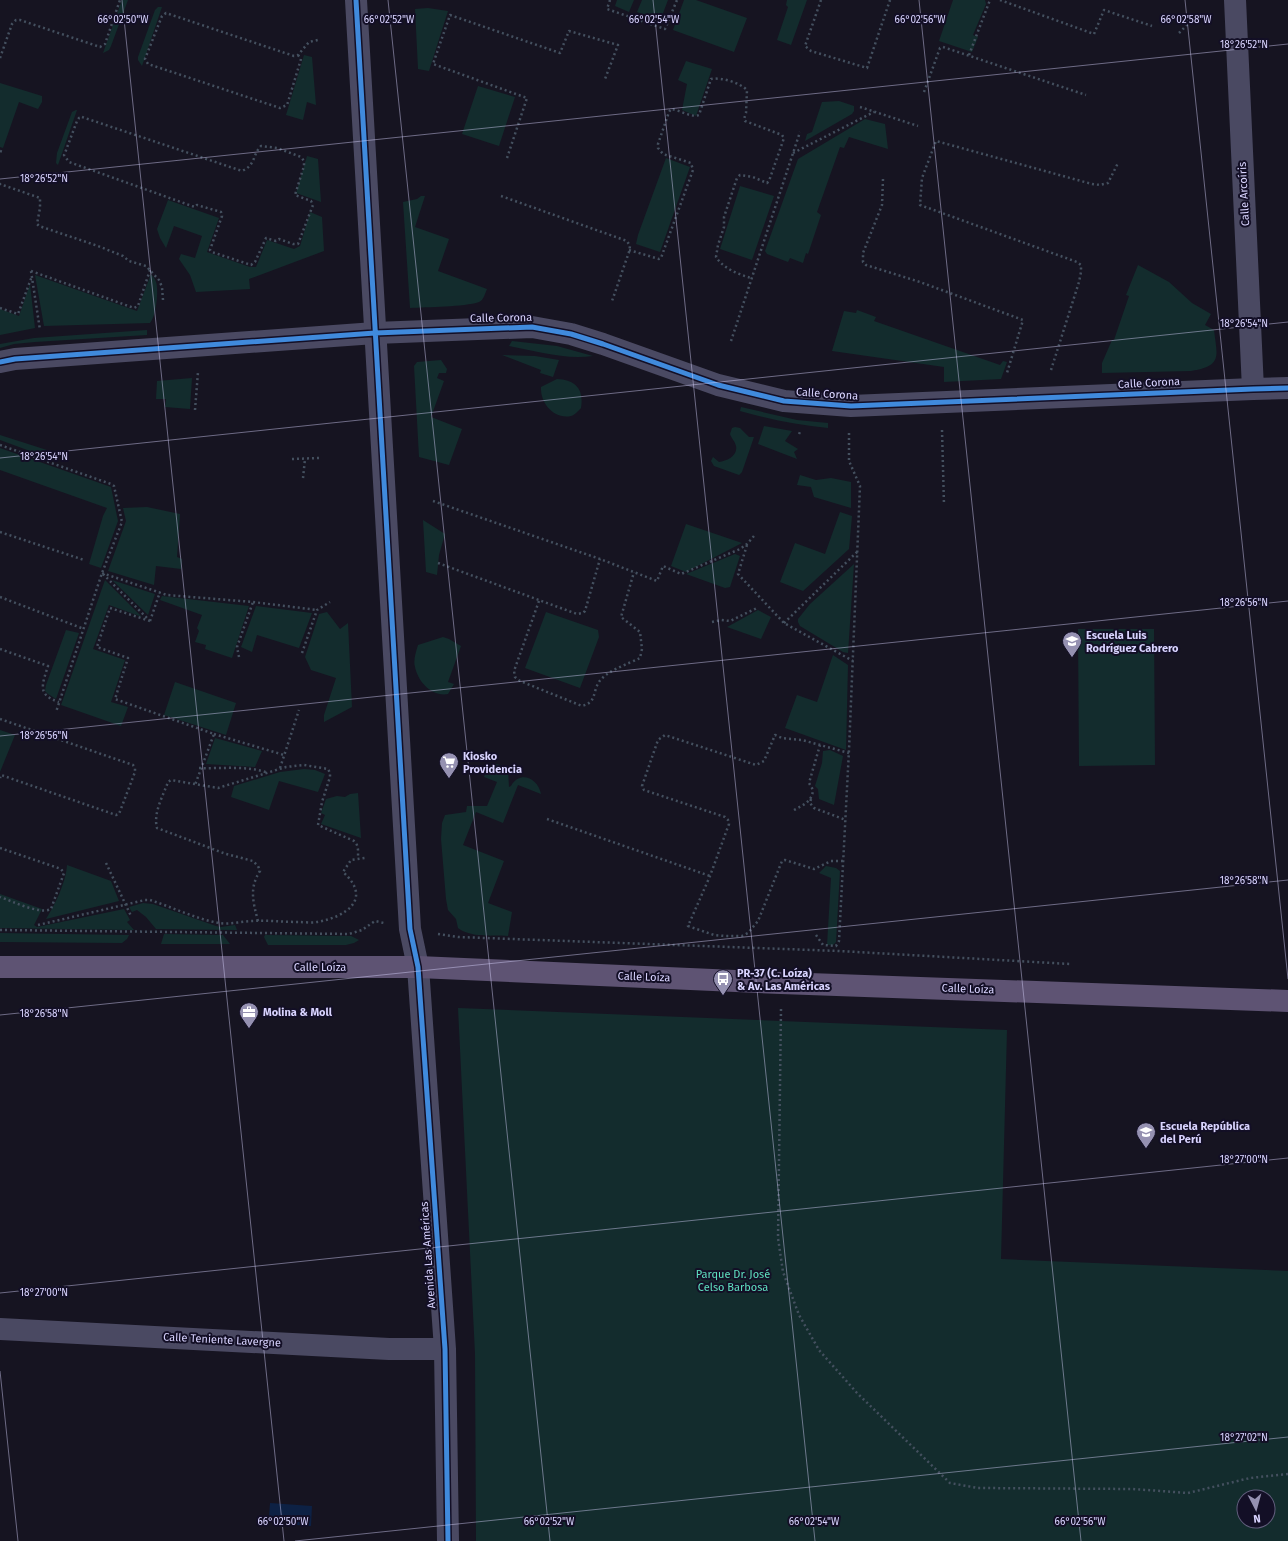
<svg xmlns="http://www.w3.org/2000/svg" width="1288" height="1541" font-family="'Fira Sans',sans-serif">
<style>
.green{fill:#132c2d;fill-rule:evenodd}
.water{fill:#0d2144}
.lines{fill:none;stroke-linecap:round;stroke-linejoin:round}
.path{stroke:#44505f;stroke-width:2.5;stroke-dasharray:2 3;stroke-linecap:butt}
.minor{stroke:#4a4962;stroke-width:22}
.tertiary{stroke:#4a4962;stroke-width:22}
.primary{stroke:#5e5373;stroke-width:22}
.cycleway-casing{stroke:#130f26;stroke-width:8}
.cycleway{stroke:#408adc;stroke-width:5}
.ticks{fill:none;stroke:#d9d4ff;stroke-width:1;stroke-opacity:0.45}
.labels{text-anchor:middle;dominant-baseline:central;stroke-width:4;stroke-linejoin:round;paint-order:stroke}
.street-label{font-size:11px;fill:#d9d4ff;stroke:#130f26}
.poi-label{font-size:11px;font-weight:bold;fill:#d9d4ff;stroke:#130f26;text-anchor:start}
.park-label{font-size:11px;fill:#5fe0c0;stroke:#130f26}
.ticks-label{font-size:10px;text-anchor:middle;fill:#d9d4ff;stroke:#130f26;stroke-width:4;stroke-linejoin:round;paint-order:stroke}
</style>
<rect width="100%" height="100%" fill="#161421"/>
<!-- green -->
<path class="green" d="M 122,0 L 128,0 L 111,46 L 109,50 L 103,53 Z
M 617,0 L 634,0 L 629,12 L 615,6 Z
M 642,0 L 668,0 L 660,21 L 637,12 Z
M 684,0 L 696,0 L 747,18 L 734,52 L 673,30 Z
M 787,0 L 807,0 L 791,45 L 777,40 L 788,7 L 786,5 Z
M 953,0 L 985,0 L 986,4 L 973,35 L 978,37 L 972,52 L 939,41 Z
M 158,7 L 162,7 L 142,66 L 138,60 L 138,57 L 155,10 Z
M 428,8 L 448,11 L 429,71 L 418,69 L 415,9 Z
M 304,55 L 312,57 L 316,105 L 307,102 L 303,120 L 286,115 Z
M 686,61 L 712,69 L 696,116 L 682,110 L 687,84 L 678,80 Z
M 0,83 L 42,96 L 42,102 L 38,109 L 19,102 L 3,148 L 0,147 Z
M 478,86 L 515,97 L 499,146 L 462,134 Z
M 839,101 L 854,106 L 854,111 L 852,114 L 805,141 L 807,134 L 812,132 L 822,102 Z
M 76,110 L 77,110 L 58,165 L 56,163 L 57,153 L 72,112 Z
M 865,119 L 885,124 L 888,149 L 849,137 L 844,148 L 840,147 L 817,212 L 821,215 L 808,254 L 806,253 L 803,263 L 790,258 L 788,262 L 767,254 L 765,251 L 798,159 Z
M 307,156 L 318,159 L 321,202 L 296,193 Z
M 666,158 L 690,167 L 660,252 L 636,244 L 638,235 Z
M 740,186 L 774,196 L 752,260 L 720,249 Z
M 421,196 L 425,196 L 415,227 L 449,239 L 438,271 L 487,289 C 485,293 484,300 479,302 C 464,307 427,307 410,308 L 403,202 L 417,199 Z
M 168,200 L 219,218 L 207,252 L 250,267 L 256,267 L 267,240 L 294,249 L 300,246 L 310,212 L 322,217 L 324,251 L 249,279 L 250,289 L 196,292 L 190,275 L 179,259 L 181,254 L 195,258 L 202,236 L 174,226 L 166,248 L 160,238 L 157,229 Z
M 1138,265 L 1169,282 L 1192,303 L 1211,314 L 1205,325 L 1214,330 C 1217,356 1223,366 1191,371 L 1102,373 L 1102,363 L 1112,340 L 1114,340 L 1129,296 L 1126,295 Z
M 151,274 C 153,276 155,279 156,282 C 159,290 156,317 150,323 L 44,326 L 35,275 L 137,311 Z
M 30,284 L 35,328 L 0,335 L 0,309 L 19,316 Z
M 857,310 L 876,317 L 874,321 L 1000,365 L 1003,361 L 1007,362 L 1001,379 L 944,382 L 944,367 L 832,351 L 844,311 L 856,313 Z
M 147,330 L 147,335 L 35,342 L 14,344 L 0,348 L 0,344 L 34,338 Z
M 512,341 L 557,346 L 593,356 C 565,360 536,351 509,346 Z
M 502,355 L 535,356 L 559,360 L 553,377 L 540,373 L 541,370 Z
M 441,360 L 447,369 L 446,373 L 439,373 L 437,378 L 444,381 L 431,417 L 462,429 L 449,465 L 419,457 L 414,366 L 417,362 Z
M 192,378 L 190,409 L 165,407 L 166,399 L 156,399 L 157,381 Z
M 557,379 C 576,380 584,389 581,408 C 578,411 575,415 571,416 C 554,420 540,403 541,387 Z
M 741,407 L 797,420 L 828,423 L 828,428 C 798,425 769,419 740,411 Z
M 764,426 L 792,431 L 785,441 L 798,449 L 794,452 L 797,459 L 758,444 Z
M 735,427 L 740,428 L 749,437 L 754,437 L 742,472 L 739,475 L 714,466 L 711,461 L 713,457 L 719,462 C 727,461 738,456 736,446 C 735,441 731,438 730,434 L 732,428 Z
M 0,435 L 50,451 L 49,458 L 0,440 Z
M 0,448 L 111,487 L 118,521 L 101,568 L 89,564 L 103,516 L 107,508 L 0,470 Z
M 800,475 L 816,480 L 831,478 L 851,482 L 851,508 L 814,497 L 811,487 L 797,485 Z
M 147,507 L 180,514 L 177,557 L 182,559 L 181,569 L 156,566 L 154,585 L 108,571 L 126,521 L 123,508 Z
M 840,512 L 852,516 L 849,549 L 803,591 L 780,582 L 795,543 L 825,554 Z
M 423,520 L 445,534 L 439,555 L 437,575 L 426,572 Z
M 686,524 L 742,543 L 686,572 L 671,566 Z
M 735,554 L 740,556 L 730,587 L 725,588 L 686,574 Z
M 854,564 L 848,653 L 843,652 L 800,626 L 798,622 L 798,619 L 810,604 Z
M 105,580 L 142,617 L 109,605 L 93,649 L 125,660 L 111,702 L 128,707 L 121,726 L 61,705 Z
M 112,580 L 155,594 L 148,615 Z
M 162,596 L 249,606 L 232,658 L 205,649 L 206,645 L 195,642 L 199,631 L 197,628 L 202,615 L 160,600 Z
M 256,606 L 312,613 L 299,648 L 257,635 L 252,652 L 241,647 Z
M 758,610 L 771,617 L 761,639 L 727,627 Z
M 327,612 L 340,629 L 348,623 L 352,707 L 324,722 L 324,715 L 336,678 L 311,670 L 305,657 L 319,614 Z
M 546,612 L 598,630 L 599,637 L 580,688 L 525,668 Z
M 1078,629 L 1154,629 L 1155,765 L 1079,766 Z
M 66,630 L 79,633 L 56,699 L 48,694 L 45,691 L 46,685 Z
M 443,637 L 449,639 L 461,646 L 448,682 L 454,684 L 448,694 C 432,697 418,682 415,667 C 413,660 416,652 418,645 Z
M 833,655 L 848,665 L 846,750 L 785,728 L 797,695 L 817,702 Z
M 175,682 L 236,703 L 226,735 L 164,715 Z
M 0,730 L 15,735 L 0,772 Z
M 215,738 L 262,751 L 255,767 L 206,764 Z
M 830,750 L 843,756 L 834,805 L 819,799 L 818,789 L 815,786 L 822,763 L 823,751 Z
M 493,763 L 500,765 L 508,770 L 509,787 L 511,786 C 520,770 538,778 541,794 L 518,785 L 503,823 L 476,812 L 463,845 L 504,861 L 488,903 L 512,912 L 508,936 C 492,935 471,938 458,928 L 456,919 L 448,910 L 446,899 L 441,839 L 442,823 L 445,815 L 466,812 L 467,806 L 487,806 L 497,782 L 484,777 L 487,769 Z
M 304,769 L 315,770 L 325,774 L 318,792 L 279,781 L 269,810 L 231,797 L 234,786 L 280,772 Z
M 358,793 L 361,838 L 321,824 L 325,815 L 321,813 L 326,799 L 337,796 L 345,797 L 350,794 Z
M 67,865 L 111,881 L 119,901 L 46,919 C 55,905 66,882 67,865 Z
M 826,866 L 836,868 L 840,871 L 836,942 L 833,945 L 827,945 L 831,878 L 819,873 Z
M 0,894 L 42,909 L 34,925 L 37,927 L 124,909 L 130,920 L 127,922 L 134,930 L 0,928 Z
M 143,903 L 153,904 L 216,926 L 221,927 L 235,925 L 237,930 L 156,929 L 146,917 L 137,910 L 132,912 L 129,907 Z
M 0,933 L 129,935 L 127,939 L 122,943 L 0,942 Z
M 164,934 L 223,935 L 230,944 L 161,944 Z
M 265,935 L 351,936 L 359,940 L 354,943 L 346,945 L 268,945 L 264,937 Z
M 458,1008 L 1007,1030 L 1001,1259 L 1288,1271 L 1288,1541 L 476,1541 L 475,1354 ZM 1244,1497 L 1268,1497 L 1268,1521 L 1244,1521 Z"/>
<!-- water -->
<path class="water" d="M 270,1503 L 312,1506 L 311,1526 L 297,1525 L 297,1518 L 269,1517 Z"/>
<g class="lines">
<!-- path -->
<path class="path" d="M 610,0 L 607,9 L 665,29 L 677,0
M 821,0 L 805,46 L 811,51 L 867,68 L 890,0
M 1000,0 L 1094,34 L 1104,10 L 1152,26
M 1179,33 L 1189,23
M 298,55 L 301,59 L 288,102 L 287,105 L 280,108 L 148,64 L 145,59 L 162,16 L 166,13 L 294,56 L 298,55 L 309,42 L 318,40
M 969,55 L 990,0
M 0,58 L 12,24 L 16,20 L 20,20 L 100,47 L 105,44 L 120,0
M 924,92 L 940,48 L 943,47 L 1086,95
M 860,107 L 918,126
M 82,117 L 242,171 C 256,165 253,153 261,146 L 277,148 L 301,157 L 304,161 L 304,166 L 295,195 L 311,201 L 313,205 L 298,244 L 293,244 L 279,239 L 276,241 L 266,238 L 255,262 L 251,265 L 212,252 L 210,250 L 222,216 L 221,212 L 197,205 L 195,207 L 192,206 L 69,162 L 64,155 L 65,153 L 77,121 L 79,118 Z
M 0,151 L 3,152
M 793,153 L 874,112
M 507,158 L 527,98 L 433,64 L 450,15 L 560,53 L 569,31 L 618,45 L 605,79
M 883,179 L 882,205 L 863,253 L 863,262 L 866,265 L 920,282 L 1023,320 L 1007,373
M 0,185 L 0,184 L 40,198 L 40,208 L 37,224 L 39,226 L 98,246 L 123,256 L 129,261 L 146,266 L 159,280 L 162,287 L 163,300
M 501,196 L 627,241 L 630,246 L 629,252 L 612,301
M 629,250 L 659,259 L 661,258 L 693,170 L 691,163 L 663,154 L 658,148 L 658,144 L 669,112 L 671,109 C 680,110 691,118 699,115 L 711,79 C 722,77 740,83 747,90 L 746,113 L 744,119 L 745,121 L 782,135 L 784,138 L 769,181 L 767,183 L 753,177 L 740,175 L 737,178 L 724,217 L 724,227 L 718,245 L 716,257 C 724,269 738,274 751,278
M 31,271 L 134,308 L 138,306 L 150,270
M 31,271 L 40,330
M 0,308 L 18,314 L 32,276
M 731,341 L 800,132
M 1051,370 L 1079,282 L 1081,272 L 1081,265 L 1077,262 L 920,205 L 922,178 L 936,141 L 1092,184 L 1100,185 L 1108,183 L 1118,163
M 195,410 L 198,372
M 942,430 L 944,505
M 799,434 L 801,430
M 0,445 L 111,484 L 114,486 L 122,522 L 102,573 L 56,712
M 292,459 L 319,458
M 303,478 L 305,459
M 433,501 L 600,559 L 657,581 L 663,566 L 681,574 L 740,549 L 747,544 L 754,536
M 0,532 L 84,560
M 747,545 L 738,574 L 784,623 L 853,661
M 438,563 L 577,614 L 583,613 L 585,611 L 600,559
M 102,573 L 167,595 L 253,602 L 317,610
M 103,574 L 149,620
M 0,597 L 84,629
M 539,601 L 514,671 L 515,677 L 520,681 L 582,706 C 597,702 592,693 599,682 C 606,671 628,664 640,658 L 642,649 L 640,632 L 621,617 L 634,572
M 150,621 L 110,608 L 97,647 L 128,658 L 115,699 L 214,734 L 195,785
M 150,621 L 160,592
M 712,622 L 721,620 L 730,621 L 757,608
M 784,623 L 857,552
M 0,649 L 48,666 C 42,685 37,695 59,702
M 302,653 L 317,610 L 330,602
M 239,657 L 237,647 L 253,602
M 0,719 L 133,765 L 135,768 L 135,772 L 119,814 L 116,815 L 1,775 L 0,778
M 214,734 L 284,755
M 199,768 C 220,769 248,765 268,773
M 280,768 L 299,710
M 811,799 L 810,803 L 814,808 L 846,820
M 794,810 C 803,805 812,802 813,790 L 809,783 L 820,745
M 547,819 L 710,876
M 0,848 L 61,869 L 64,873 L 51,909 C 40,915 12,901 0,897
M 843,861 L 831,861 L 814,869 L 785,860 L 782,861 L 758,921 L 748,933 L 742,936 L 725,936 L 714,935 L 688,926 L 710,876 L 729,824 L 728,820 L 725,817 L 644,790 L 642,786 L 658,740 L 665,735 L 756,765 L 764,761 L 775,735 L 782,738 L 802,740 L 849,753
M 106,863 L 131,916
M 258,921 C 253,902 249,888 260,871 L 258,866 L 253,861 L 226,854 L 157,828 C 153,813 163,796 168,782 L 171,780 L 218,788 L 286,767 L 304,765 L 328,769 L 330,773 L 330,777 L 322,802 L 318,825 L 354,841 C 359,845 358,852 358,858
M 38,925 L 145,900 L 150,900 C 172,907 196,919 219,923 C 230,925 242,921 253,921 C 268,920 283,922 299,922 C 304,922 311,923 317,922 C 346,917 373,899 343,872 L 351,860 L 365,858
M 0,930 L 349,934 L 362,930 L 375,921 L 384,923
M 438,934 L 458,937 L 839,951 L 1070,964
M 816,935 L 823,945 L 836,946 L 839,941 L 849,750 L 860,486 L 849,461 L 849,433
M 781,1009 L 778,1238 L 783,1272 L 799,1315 L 819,1350 L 857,1393 L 950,1483 L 978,1488 L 1133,1489 L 1188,1493 L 1250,1478 L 1288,1474"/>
<!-- minor -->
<path class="minor" d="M 1235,0 L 1253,389
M 0,362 L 15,359 L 375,333 L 532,327 L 571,334 L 603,344 L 718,385 L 784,401 L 851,406 L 1253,389 L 1288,388
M 418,967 L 445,1349 L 448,1541
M 0,1329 L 389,1349 L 445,1349"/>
<!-- tertiary -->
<path class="tertiary" d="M 356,0 L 410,929 L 418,967"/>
<!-- primary -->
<path class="primary" d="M 0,967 L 418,967 L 781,983 L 1288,1001"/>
<defs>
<path id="cycleway" d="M 356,0 L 410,929 L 418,967 L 445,1349 L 448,1541
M 0,362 L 15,359 L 375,333 L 532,327 L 571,334 L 603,344 L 718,385 L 784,401 L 851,406 L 1253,389 L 1288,388"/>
</defs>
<!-- cycleway casing -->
<use href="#cycleway" class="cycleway-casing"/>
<!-- cycleway -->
<use href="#cycleway" class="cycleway"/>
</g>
<!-- ticks -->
<path class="ticks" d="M 122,0 L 284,1541M 388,0 L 550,1541M 653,0 L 815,1541M 919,0 L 1081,1541M 1185,0 L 1288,979M 0,179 L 1288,44M 0,458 L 1288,322M 0,736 L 1288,601M 0,1015 L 1288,880M 0,1293 L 1288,1158M 0,1371 L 18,1541M 295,1541 L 1288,1437"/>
<!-- icons -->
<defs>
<symbol id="school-pin" viewBox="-11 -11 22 30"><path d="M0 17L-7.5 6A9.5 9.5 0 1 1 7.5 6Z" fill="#9591b1" stroke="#130f26"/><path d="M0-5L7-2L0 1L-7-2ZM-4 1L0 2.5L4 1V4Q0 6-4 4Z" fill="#fff"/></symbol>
<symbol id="supermarket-pin" viewBox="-11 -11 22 30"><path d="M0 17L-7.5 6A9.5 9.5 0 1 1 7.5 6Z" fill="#9591b1" stroke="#130f26"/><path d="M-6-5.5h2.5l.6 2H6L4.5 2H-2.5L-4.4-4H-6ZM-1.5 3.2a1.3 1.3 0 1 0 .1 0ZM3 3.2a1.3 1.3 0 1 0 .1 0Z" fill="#fff"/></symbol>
<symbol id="bus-pin" viewBox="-11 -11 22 30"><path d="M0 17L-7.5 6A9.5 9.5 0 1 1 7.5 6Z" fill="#9591b1" stroke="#130f26"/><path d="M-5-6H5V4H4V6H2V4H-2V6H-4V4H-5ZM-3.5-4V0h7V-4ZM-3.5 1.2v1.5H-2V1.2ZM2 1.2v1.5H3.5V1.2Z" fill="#fff"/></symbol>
<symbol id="office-pin" viewBox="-11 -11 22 30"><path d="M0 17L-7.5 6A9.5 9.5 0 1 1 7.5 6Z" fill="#9591b1" stroke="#130f26"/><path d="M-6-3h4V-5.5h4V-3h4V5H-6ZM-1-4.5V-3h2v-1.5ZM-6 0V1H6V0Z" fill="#fff"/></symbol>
</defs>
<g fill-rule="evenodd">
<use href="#school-pin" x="1061" y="630" width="22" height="30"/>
<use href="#supermarket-pin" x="438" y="751" width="22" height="30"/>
<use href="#bus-pin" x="712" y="968" width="22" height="30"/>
<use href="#office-pin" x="238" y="1001" width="22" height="30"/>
<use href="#school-pin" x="1135" y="1121" width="22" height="30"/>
</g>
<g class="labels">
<!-- street labels -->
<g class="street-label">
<text transform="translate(1244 194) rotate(-93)">Calle Arcoíris</text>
<text transform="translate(501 318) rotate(-1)">Calle Corona</text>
<text transform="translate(1149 383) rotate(-3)">Calle Corona</text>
<text transform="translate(827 394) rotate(4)">Calle Corona</text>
<text x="320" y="967">Calle Loíza</text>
<text transform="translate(644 977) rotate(2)">Calle Loíza</text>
<text transform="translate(968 989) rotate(2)">Calle Loíza</text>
<text transform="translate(428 1255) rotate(-94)">Avenida Las Américas</text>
<text transform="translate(222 1340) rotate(3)">Calle Teniente Lavergne</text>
</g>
<!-- poi labels -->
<g class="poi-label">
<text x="1086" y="635">Escuela Luis<tspan x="1086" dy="13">Rodríguez Cabrero</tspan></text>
<text x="463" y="756">Kiosko<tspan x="463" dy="13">Providencia</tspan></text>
<text x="737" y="973">PR-37 (C. Loíza)<tspan x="737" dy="13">&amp; Av. Las Américas</tspan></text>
<text x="263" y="1012">Molina &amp; Moll</text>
<text x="1160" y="1126">Escuela República<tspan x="1160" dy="13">del Perú</tspan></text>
</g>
<!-- park labels -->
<g class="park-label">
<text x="733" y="1274">Parque Dr. José<tspan x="733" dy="13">Celso Barbosa</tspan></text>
</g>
</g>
<g class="ticks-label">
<text x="123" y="23">66°02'50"W</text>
<text x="389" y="23">66°02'52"W</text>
<text x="654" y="23">66°02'54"W</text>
<text x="920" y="23">66°02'56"W</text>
<text x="1186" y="23">66°02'58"W</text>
<text x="1244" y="48">18°26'52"N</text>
<text x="44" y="182">18°26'52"N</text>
<text x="1244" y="327">18°26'54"N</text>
<text x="44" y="460">18°26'54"N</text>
<text x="1244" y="606">18°26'56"N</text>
<text x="44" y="739">18°26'56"N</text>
<text x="1244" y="884">18°26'58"N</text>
<text x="44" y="1017">18°26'58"N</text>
<text x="1244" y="1163">18°27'00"N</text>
<text x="44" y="1296">18°27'00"N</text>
<text x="1244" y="1441">18°27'02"N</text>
<text x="283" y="1525">66°02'50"W</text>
<text x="549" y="1525">66°02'52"W</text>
<text x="814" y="1525">66°02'54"W</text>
<text x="1080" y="1525">66°02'56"W</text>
</g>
<!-- north arrow -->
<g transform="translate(1256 1509) rotate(174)"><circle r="19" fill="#130f26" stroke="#625e7d"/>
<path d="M0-3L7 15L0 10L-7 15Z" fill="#9591b1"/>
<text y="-6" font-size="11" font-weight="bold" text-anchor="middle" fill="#d9d4ff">N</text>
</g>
</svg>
